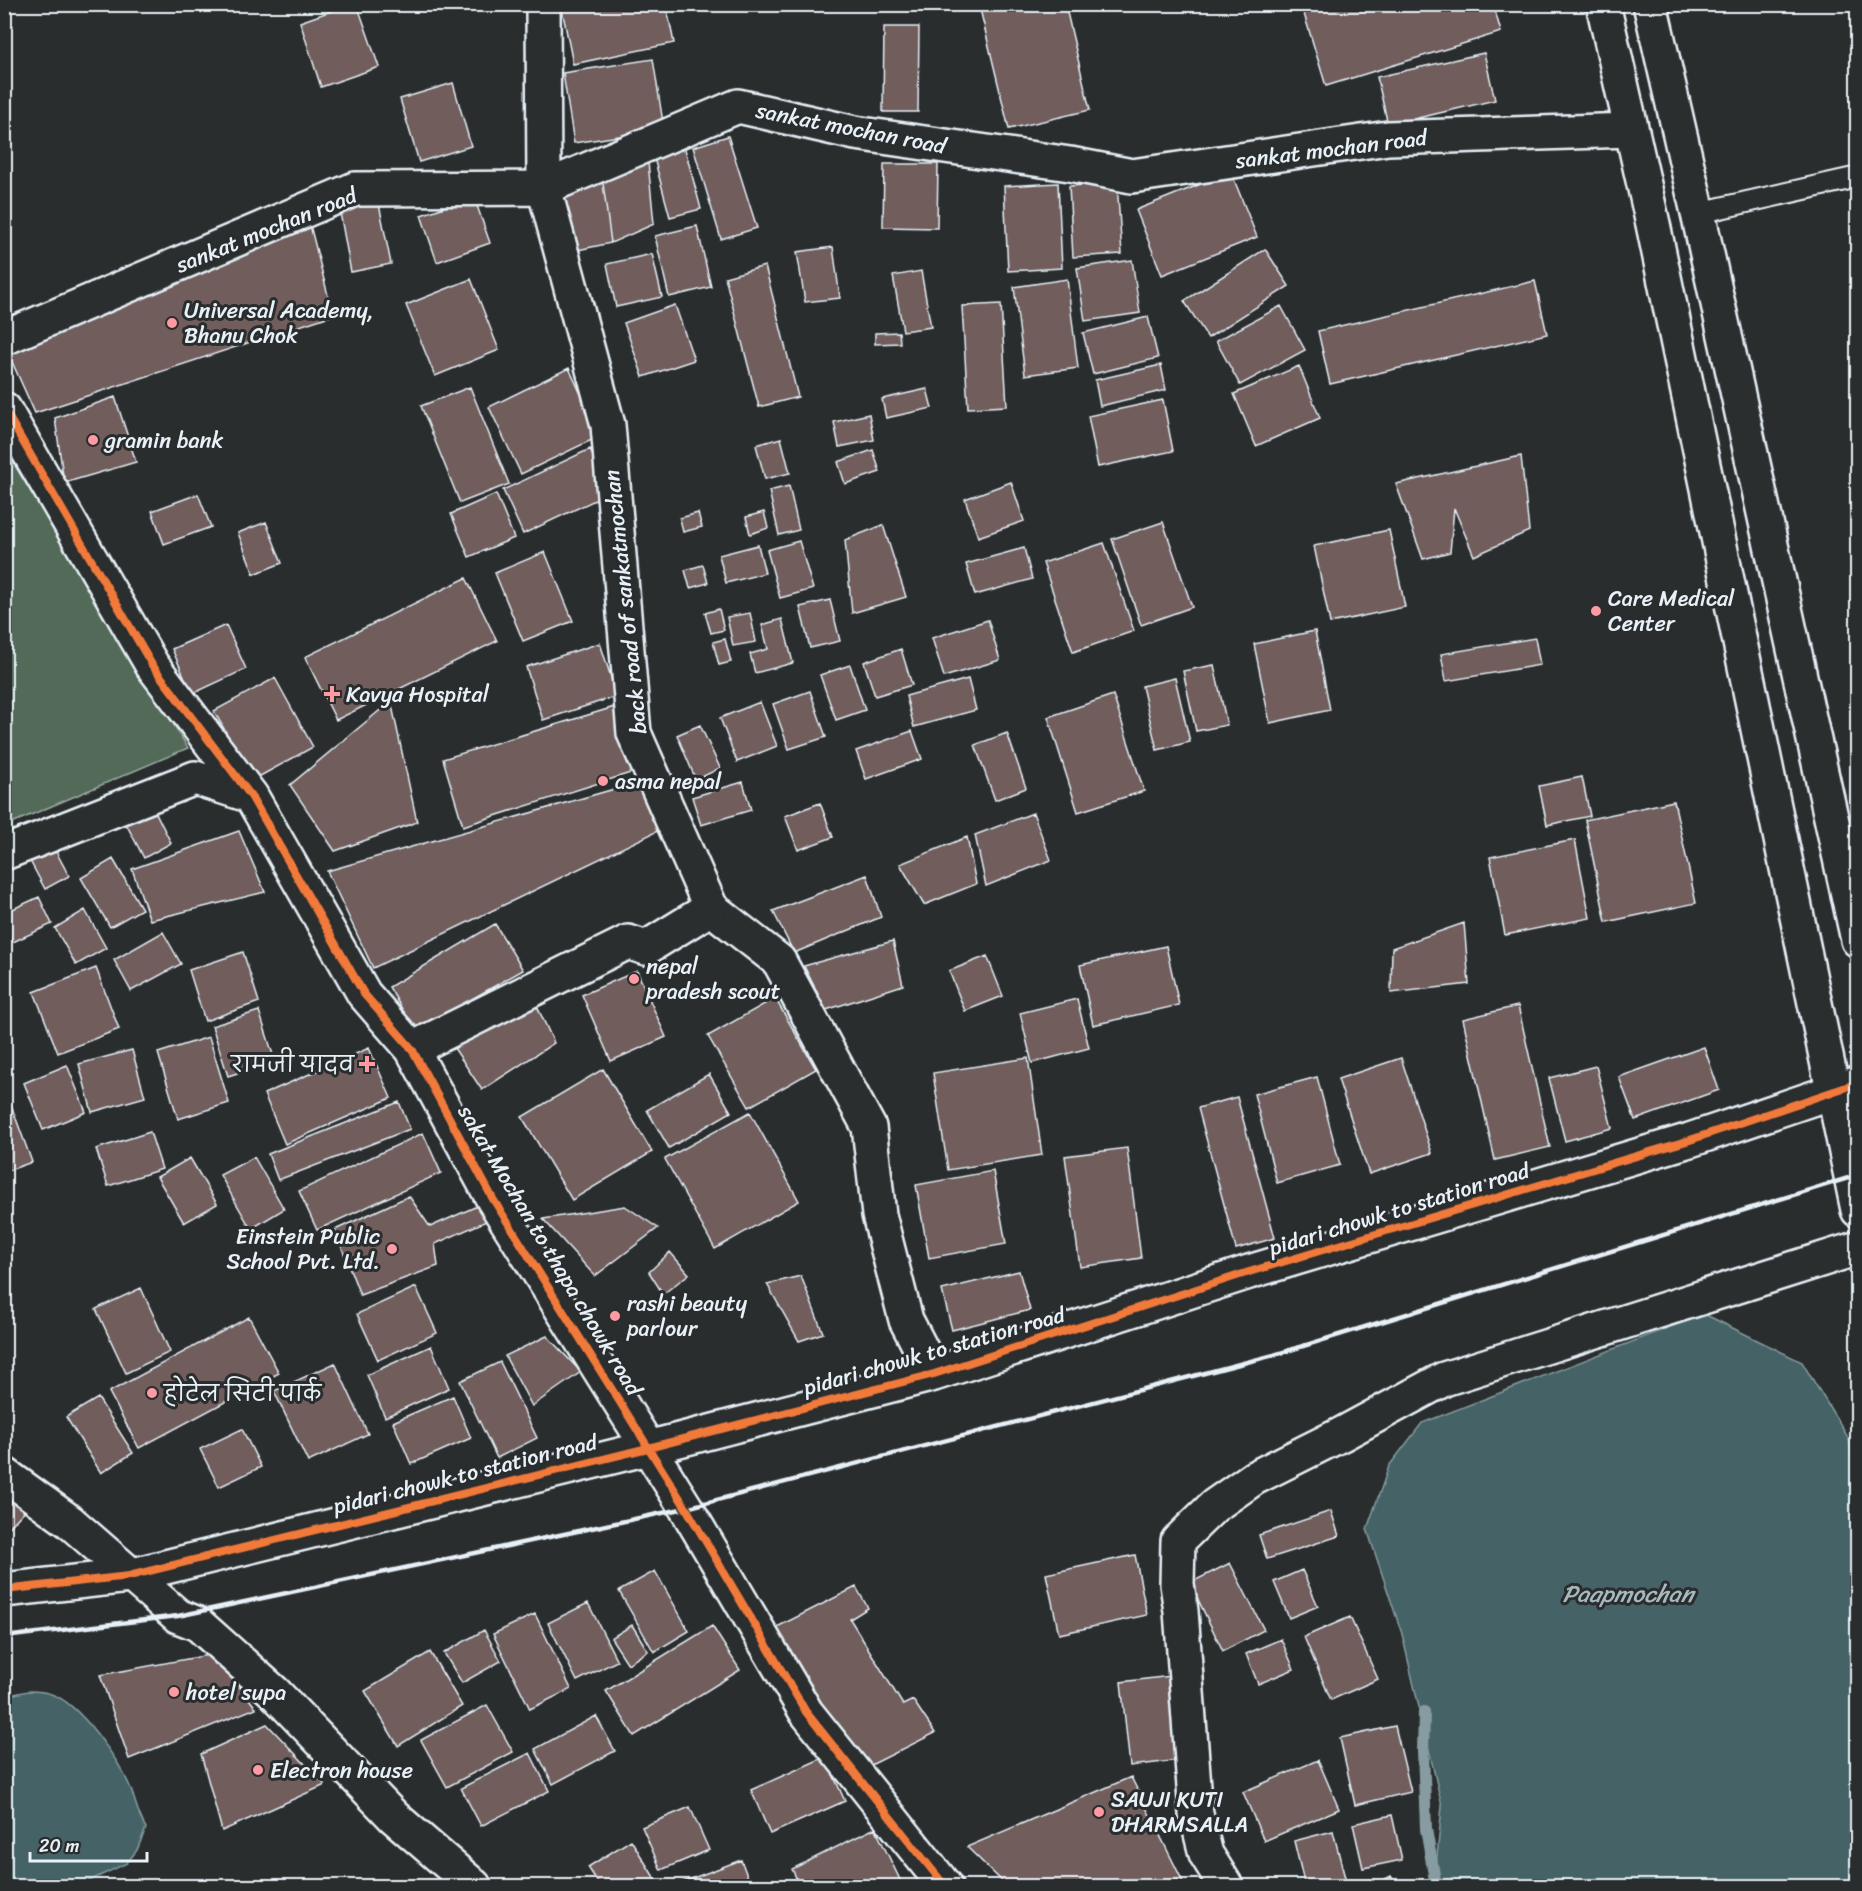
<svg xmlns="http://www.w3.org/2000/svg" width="1862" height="1891" font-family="Sriracha,'Playpen Sans Deva',sans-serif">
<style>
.green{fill:#536b59;stroke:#9eaea8;stroke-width:1.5}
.water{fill:#456466;stroke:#869ca0;stroke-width:1.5}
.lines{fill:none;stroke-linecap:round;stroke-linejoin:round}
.stream{stroke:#869ca0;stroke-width:12}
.building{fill:#6f5d5c;stroke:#e8f1f8;stroke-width:1.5}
.lane-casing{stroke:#e8f1f8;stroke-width:24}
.street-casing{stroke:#e8f1f8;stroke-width:38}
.secondary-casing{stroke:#e8f1f8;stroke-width:38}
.highway-casing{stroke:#e8f1f8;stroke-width:38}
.lane{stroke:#2a2d2e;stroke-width:20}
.street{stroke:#2a2d2e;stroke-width:33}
.secondary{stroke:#2a2d2e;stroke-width:33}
.highway{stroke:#2a2d2e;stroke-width:33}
.rail{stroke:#e8f1f8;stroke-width:4.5}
.cycleway-casing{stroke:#2a2d2e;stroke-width:11}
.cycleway{stroke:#f17a3a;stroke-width:8}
.poi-dot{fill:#ff9aa2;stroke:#2a2d2e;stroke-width:2}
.labels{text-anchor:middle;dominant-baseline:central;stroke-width:6;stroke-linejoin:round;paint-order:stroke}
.street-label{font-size:22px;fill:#e8f1f8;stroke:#2a2d2e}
.poi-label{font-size:22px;fill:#e8f1f8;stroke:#2a2d2e;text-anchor:start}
.water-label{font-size:24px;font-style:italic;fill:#a7b9be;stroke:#2a2d2e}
</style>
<rect width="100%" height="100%" fill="#2a2d2e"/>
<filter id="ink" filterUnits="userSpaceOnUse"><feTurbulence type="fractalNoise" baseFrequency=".0167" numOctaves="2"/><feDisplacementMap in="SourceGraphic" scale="12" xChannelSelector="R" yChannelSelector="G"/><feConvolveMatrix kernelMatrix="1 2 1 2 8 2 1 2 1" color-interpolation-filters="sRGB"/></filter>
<g filter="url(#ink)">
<!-- green -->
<path class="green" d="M 4,448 L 188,748 L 5,826 L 4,826 Z"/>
<!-- water -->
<path class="water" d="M 1704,1314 L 1802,1362 L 1849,1439 L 1858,1485 L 1857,1886 L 1434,1886 L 1442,1806 L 1402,1634 L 1367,1529 L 1389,1466 L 1422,1423 Z
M 28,1691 C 36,1691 44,1691 51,1694 C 80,1703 120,1762 131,1789 C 136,1803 138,1815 146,1828 L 137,1850 L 127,1863 L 83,1884 L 75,1886 L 5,1886 L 5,1696 Z"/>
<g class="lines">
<!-- stream -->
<path class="stream" d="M 1424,1712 L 1423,1751 L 1426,1829 L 1436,1886"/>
</g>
<!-- building -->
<path class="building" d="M 351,4 L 357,4 L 379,67 L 321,87 L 300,22 Z
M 561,4 L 666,4 L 674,43 L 573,64 Z
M 996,4 L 1065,4 L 1090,110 L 1009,129 L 980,9 Z
M 1301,4 L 1493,4 L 1501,32 L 1326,86 Z
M 884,27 L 919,27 L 918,112 L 883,112 Z
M 1484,53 L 1495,100 L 1388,125 L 1377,77 Z
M 653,59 L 664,129 L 574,143 L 563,73 Z
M 453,83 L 471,146 L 419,162 L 400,99 Z
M 728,136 L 757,228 L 721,239 L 693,147 Z
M 685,149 L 701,209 L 670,217 L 654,158 Z
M 648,162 L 654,224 L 611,243 L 602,176 Z
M 884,164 L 938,164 L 937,228 L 883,227 Z
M 1231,172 L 1257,237 L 1162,275 L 1136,210 Z
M 602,176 L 611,243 L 568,252 L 563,189 Z
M 1058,183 L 1062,268 L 1008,271 L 1004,186 Z
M 1117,183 L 1122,254 L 1073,257 L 1069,186 Z
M 474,197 L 490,243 L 437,262 L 421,215 Z
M 378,199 L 391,264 L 351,272 L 339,207 Z
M 309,221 L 333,315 L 35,413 L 8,353 Z
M 697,226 L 711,287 L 669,297 L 655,236 Z
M 833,247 L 840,298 L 805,302 L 797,252 Z
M 1265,249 L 1289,286 L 1208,338 L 1184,301 Z
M 652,254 L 662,297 L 616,307 L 607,264 Z
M 1132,260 L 1140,313 L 1085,321 L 1077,268 Z
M 765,266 L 798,397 L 759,407 L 725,277 Z
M 921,271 L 931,327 L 903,331 L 893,276 Z
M 471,279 L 499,350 L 435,376 L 406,305 Z
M 1067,279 L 1078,368 L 1025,375 L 1014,287 Z
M 1535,281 L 1547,334 L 1330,384 L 1318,331 Z
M 1001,304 L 1007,406 L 968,408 L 962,306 Z
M 675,305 L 694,360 L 643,377 L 624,323 Z
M 1281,306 L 1305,350 L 1240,385 L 1216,341 Z
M 1148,317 L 1158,358 L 1093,374 L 1083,333 Z
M 899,332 L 900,343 L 875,344 L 875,333 Z
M 1161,365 L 1166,390 L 1100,406 L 1095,380 Z
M 1299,366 L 1320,418 L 1256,446 L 1234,394 Z
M 569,368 L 600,436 L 521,474 L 489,407 Z
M 470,387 L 509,484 L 460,503 L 421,406 Z
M 927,389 L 932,408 L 886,418 L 882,399 Z
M 115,397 L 136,462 L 64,483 L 55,418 Z
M 1163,400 L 1173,451 L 1098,467 L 1088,416 Z
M 869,414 L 874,440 L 839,447 L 834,422 Z
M 781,438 L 790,473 L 765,479 L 756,445 Z
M 590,449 L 610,493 L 523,534 L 503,490 Z
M 873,450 L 880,472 L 845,484 L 838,462 Z
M 1521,456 L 1529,531 L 1474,556 L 1454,508 L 1450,552 L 1423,559 L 1396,484 Z
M 1011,482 L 1024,521 L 978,537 L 965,499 Z
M 789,486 L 799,530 L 779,535 L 769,491 Z
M 198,494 L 211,527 L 164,544 L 152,511 Z
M 496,494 L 514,538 L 469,557 L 451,514 Z
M 764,512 L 768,528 L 750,534 L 746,517 Z
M 698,513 L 702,527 L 683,532 L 680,518 Z
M 266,522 L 282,563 L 254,574 L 238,533 Z
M 1163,522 L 1192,607 L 1141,625 L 1112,539 Z
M 883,525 L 906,597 L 852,613 L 845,540 Z
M 1389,530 L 1405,607 L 1330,623 L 1314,546 Z
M 799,541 L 813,589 L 780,598 L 767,550 Z
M 1104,543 L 1134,631 L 1073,652 L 1043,563 Z
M 758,545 L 765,573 L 726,583 L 719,555 Z
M 1024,548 L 1032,579 L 975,595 L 966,564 Z
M 545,552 L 573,621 L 523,641 L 495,573 Z
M 703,565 L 708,583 L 690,588 L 685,570 Z
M 466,578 L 497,641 L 336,720 L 305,657 Z
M 830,600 L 840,641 L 810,648 L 800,607 Z
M 719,609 L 724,630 L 711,633 L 705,613 Z
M 750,613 L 756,642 L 733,646 L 727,617 Z
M 782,619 L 793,663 L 755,673 L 750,654 L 768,649 L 762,625 Z
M 988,620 L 1000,660 L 944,677 L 932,638 Z
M 226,625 L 246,669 L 192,694 L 172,649 Z
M 1315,631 L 1330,710 L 1270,723 L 1254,644 Z
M 1535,638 L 1540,665 L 1446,681 L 1441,654 Z
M 725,639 L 731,662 L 719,665 L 713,642 Z
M 600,643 L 617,696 L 543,720 L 526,667 Z
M 901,649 L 912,685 L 875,696 L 864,662 Z
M 850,665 L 865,710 L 836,720 L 820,675 Z
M 1214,665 L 1227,725 L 1196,731 L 1183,671 Z
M 275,678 L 313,747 L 253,780 L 214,711 Z
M 1175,678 L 1190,742 L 1157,750 L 1142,686 Z
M 968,679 L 976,710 L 914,727 L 906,696 Z
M 810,691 L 826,737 L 789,749 L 773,704 Z
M 1113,695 L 1144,791 L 1078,812 L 1048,717 Z
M 391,701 L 417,822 L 335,851 L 290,785 Z
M 760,702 L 777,746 L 737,762 L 720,718 Z
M 621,705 L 643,769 L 463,826 L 443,759 Z
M 700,725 L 720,768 L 696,780 L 677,735 Z
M 912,731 L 922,759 L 866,779 L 856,751 Z
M 1007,733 L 1026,788 L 995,800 L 975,745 Z
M 1582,777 L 1590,816 L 1547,825 L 1539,786 Z
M 646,780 L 666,827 L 373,968 L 327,871 Z
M 743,782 L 751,810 L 701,825 L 692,797 Z
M 150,801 L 171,843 L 144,858 L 122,816 Z
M 1674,801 L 1696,903 L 1606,922 L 1585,820 Z
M 820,803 L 833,837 L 798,850 L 785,816 Z
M 1033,813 L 1051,860 L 986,886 L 975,835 Z
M 239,831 L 265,892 L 150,920 L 132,869 Z
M 967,837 L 976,884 L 924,905 L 900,864 Z
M 1575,840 L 1590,918 L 1505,935 L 1490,857 Z
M 53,846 L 69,876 L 45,889 L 29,859 Z
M 113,859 L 142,909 L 110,927 L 81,878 Z
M 867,875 L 881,917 L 794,953 L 773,911 Z
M 39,897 L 52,924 L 13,942 L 4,924 L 4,913 Z
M 85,910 L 106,948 L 76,965 L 55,928 Z
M 1464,923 L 1469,984 L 1391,993 L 1392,948 Z
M 495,924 L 523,970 L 415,1031 L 389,987 Z
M 163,932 L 181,964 L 131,991 L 114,960 Z
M 893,941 L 903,985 L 826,1010 L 804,966 Z
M 1166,946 L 1179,1005 L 1093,1025 L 1080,965 Z
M 243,952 L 259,1002 L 205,1021 L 189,970 Z
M 987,956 L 1003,996 L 965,1011 L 949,971 Z
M 96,968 L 119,1029 L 58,1053 L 34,992 Z
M 637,971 L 666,1037 L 611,1061 L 582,995 Z
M 530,991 L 554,1043 L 482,1090 L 446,1036 Z
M 775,998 L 816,1069 L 749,1107 L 708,1036 Z
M 1077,999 L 1089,1048 L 1032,1063 L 1020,1013 Z
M 1518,1006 L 1550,1147 L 1495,1160 L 1463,1019 Z
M 259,1011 L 275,1061 L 228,1076 L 212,1026 Z
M 209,1037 L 229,1103 L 178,1119 L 158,1053 Z
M 1704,1047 L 1719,1090 L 1635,1120 L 1619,1077 Z
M 369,1048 L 391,1098 L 285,1144 L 264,1094 Z
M 132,1050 L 145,1097 L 92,1112 L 79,1064 Z
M 1028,1058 L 1042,1155 L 948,1170 L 933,1073 Z
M 1401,1058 L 1432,1153 L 1369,1174 L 1338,1079 Z
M 67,1065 L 86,1112 L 43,1130 L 24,1083 Z
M 1596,1066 L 1612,1128 L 1565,1141 L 1549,1078 Z
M 603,1069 L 652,1152 L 572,1200 L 522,1117 Z
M 709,1074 L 731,1112 L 669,1148 L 647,1110 Z
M 1317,1077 L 1340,1165 L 1277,1183 L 1254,1094 Z
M 4,1086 L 32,1162 L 4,1172 Z
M 1237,1097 L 1275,1238 L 1236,1249 L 1198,1108 Z
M 399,1102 L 410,1129 L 278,1180 L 268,1154 Z
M 750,1112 L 799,1201 L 715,1249 L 665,1159 Z
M 150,1132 L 162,1169 L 108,1186 L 96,1149 Z
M 423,1133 L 441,1173 L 317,1230 L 299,1191 Z
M 1127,1148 L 1141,1258 L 1080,1267 L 1065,1156 Z
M 254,1157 L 284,1209 L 251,1229 L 220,1175 Z
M 190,1158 L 217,1204 L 184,1223 L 157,1177 Z
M 993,1171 L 1006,1244 L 929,1258 L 916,1185 Z
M 409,1196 L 430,1227 L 493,1199 L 502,1214 L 435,1244 L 438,1266 L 360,1295 L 335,1230 Z
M 625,1206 L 658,1228 L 595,1276 L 543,1219 Z
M 670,1252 L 689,1274 L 663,1294 L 649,1272 Z
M 1019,1271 L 1030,1310 L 952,1330 L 942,1290 Z
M 801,1276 L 823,1333 L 799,1341 L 767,1284 Z
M 416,1287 L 437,1333 L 378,1360 L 357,1314 Z
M 141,1288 L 170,1352 L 126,1373 L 96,1309 Z
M 249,1317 L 279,1373 L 139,1448 L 109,1392 Z
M 547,1336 L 581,1372 L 532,1406 L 505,1356 Z
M 431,1346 L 449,1388 L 385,1417 L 367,1375 Z
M 500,1362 L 537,1438 L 497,1458 L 460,1381 Z
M 335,1363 L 368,1434 L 308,1462 L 274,1391 Z
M 453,1396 L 471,1438 L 411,1464 L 393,1422 Z
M 98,1398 L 133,1453 L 101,1473 L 66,1417 Z
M 242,1429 L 261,1467 L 219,1487 L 200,1449 Z
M 4,1488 L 27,1508 L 4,1533 Z
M 1331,1511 L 1339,1536 L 1267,1559 L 1259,1535 Z
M 1135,1555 L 1147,1615 L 1059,1634 L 1046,1574 Z
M 1230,1563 L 1264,1630 L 1223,1651 L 1190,1583 Z
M 1302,1570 L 1318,1606 L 1289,1618 L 1274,1582 Z
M 655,1571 L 689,1631 L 654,1652 L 619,1591 Z
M 856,1587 L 868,1608 L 850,1619 L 903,1705 L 913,1700 L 935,1733 L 859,1771 L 767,1632 Z
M 588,1603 L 617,1661 L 577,1681 L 548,1623 Z
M 535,1614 L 571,1689 L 530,1709 L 493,1634 Z
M 1350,1617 L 1378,1679 L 1331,1700 L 1304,1637 Z
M 632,1625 L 648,1651 L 628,1664 L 611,1638 Z
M 712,1626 L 740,1670 L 634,1736 L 606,1691 Z
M 484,1630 L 501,1661 L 462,1683 L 444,1653 Z
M 1281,1639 L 1294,1669 L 1258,1684 L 1246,1654 Z
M 430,1652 L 462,1706 L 398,1746 L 365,1691 Z
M 214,1654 L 256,1708 L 129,1759 L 100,1675 Z
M 1171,1676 L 1180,1760 L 1130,1766 L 1121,1682 Z
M 487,1705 L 513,1752 L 447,1787 L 421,1740 Z
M 596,1716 L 615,1751 L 553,1784 L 535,1749 Z
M 267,1724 L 325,1785 L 222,1831 L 201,1754 Z
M 1395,1726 L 1411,1792 L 1355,1805 L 1340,1738 Z
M 530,1753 L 549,1791 L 481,1826 L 461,1788 Z
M 825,1757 L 845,1801 L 770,1834 L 751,1790 Z
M 1318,1760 L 1339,1809 L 1264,1841 L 1243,1792 Z
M 1131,1777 L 1185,1886 L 1007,1886 L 967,1847 Z
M 690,1807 L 709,1850 L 661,1870 L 642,1827 Z
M 1392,1815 L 1402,1860 L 1363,1868 L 1353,1824 Z
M 875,1828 L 903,1886 L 800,1886 L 792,1869 Z
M 1333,1831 L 1347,1886 L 1305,1886 L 1294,1841 Z
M 631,1840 L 657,1882 L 650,1886 L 600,1886 L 588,1867 Z
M 741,1860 L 751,1886 L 681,1886 L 680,1883 Z
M 1391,1876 L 1397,1886 L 1372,1886 Z"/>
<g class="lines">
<defs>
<path id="lane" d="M 1698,213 L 1858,177"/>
<path id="street" d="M 543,4 L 544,188 L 608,425 L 634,733 L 711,908 L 779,961 L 869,1127 L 879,1215 L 906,1320 L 934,1374
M 1603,4 L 1653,224 L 1858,1210
M 4,338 L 355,189 L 544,188 L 738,106 L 855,133 L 1070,164 L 1132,176 L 1388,138 L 1631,130
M 4,1590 L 129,1576 L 648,1448 L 934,1374 L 1249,1272 L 1690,1140 L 1858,1083
M 1226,1886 L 1206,1854 L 1196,1814 L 1181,1611 L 1177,1584 L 1178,1541 L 1214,1506 L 1254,1478 L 1342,1434 L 1444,1379 L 1858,1248"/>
<path id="secondary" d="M 4,409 L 152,665 L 251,796 L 364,994 L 412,1049 L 493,1199 L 686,1508 L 806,1712 L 945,1886
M 4,853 L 195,778 L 251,796
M 412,1049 L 628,942 L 646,948 L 711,908
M 4,1474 L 69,1521 L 178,1616 L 198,1624 L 274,1692 L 394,1817 L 474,1886"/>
<path id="highway" d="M 1650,4 L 1698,213 L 1858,940"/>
</defs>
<!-- lane casing -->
<use href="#lane" class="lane-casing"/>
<!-- street casing -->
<use href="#street" class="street-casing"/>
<!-- secondary casing -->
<use href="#secondary" class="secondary-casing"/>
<!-- highway casing -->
<use href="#highway" class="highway-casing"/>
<!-- lane -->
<use href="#lane" class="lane"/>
<!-- street -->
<use href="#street" class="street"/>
<!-- secondary -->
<use href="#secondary" class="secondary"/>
<!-- highway -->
<use href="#highway" class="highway"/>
<!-- rail -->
<path class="rail" d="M 4,1637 L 178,1616 L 686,1508 L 1274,1355 L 1858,1175"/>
<defs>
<path id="cycleway" d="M 4,409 L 152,665 L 251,796 L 364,994 L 412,1049 L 493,1199 L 686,1508 L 806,1712 L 945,1886
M 4,1590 L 129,1576 L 648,1448 L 934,1374 L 1249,1272 L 1690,1140 L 1858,1083"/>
</defs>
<!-- cycleway casing -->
<use href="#cycleway" class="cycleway-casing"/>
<!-- cycleway -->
<use href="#cycleway" class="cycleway"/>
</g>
</g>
<!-- markers -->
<g class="poi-dot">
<circle cx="172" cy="323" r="6"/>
<circle cx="93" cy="440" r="6"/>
<circle cx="1596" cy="611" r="6"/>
<path d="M329 685h6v6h6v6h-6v6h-6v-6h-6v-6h6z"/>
<circle cx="603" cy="781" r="6"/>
<circle cx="634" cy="979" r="6"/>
<path d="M364 1055h6v6h6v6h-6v6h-6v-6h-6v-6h6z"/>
<circle cx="392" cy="1249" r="6"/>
<circle cx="615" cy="1316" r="6"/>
<circle cx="152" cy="1393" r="6"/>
<circle cx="174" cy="1692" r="6"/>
<circle cx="258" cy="1770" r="6"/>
<circle cx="1099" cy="1812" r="6"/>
</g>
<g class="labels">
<!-- street labels -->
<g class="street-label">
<text transform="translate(851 128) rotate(11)">sankat mochan road</text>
<text transform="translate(1331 149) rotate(-7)">sankat mochan road</text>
<text transform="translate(266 230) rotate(-22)">sankat mochan road</text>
<text transform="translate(625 602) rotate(-96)">back road of sankatmochan</text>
<text transform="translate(1399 1209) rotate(-17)">pidari chowk to station road</text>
<text transform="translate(550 1250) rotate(59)">sakat Mochan to thapa chowk road</text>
<text transform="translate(934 1351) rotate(-16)">pidari chowk to station road</text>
<text transform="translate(465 1474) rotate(-14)">pidari chowk to station road</text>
</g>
<!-- poi labels -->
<g class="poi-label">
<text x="184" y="310">Universal Academy,<tspan x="184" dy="25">Bhanu Chok</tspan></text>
<text x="105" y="440">gramin bank</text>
<text x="1608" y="598">Care Medical<tspan x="1608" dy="25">Center</tspan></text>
<text x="346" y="694">Kavya Hospital</text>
<text x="615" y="781">asma nepal</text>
<text x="646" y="966">nepal<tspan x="646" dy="25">pradesh scout</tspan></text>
<text x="354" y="1064" text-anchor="end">रामजी यादव</text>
<text x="380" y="1236" text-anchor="end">Einstein Public<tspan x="380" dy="25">School Pvt. Ltd.</tspan></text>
<text x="627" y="1303">rashi beauty<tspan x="627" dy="25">parlour</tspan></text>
<text x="164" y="1393">होटेल सिटी पार्क</text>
<text x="186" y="1692">hotel supa</text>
<text x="270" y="1770">Electron house</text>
<text x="1111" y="1799">SAUJI KUTI<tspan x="1111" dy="25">DHARMSALLA</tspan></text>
</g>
<!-- water labels -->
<g class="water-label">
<text x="1628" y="1594">Paapmochan</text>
</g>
</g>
<!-- margin -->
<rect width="1862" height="1891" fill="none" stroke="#2a2d2e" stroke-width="24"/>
<rect x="12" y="12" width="1838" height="1867" fill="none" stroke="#e8f1f8" stroke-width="2" filter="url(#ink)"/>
<!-- scale -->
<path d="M30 1852v9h117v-9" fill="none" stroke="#e8f1f8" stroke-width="3"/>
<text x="39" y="1852" font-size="18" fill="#e8f1f8" stroke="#2a2d2e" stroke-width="4.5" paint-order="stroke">20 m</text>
</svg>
